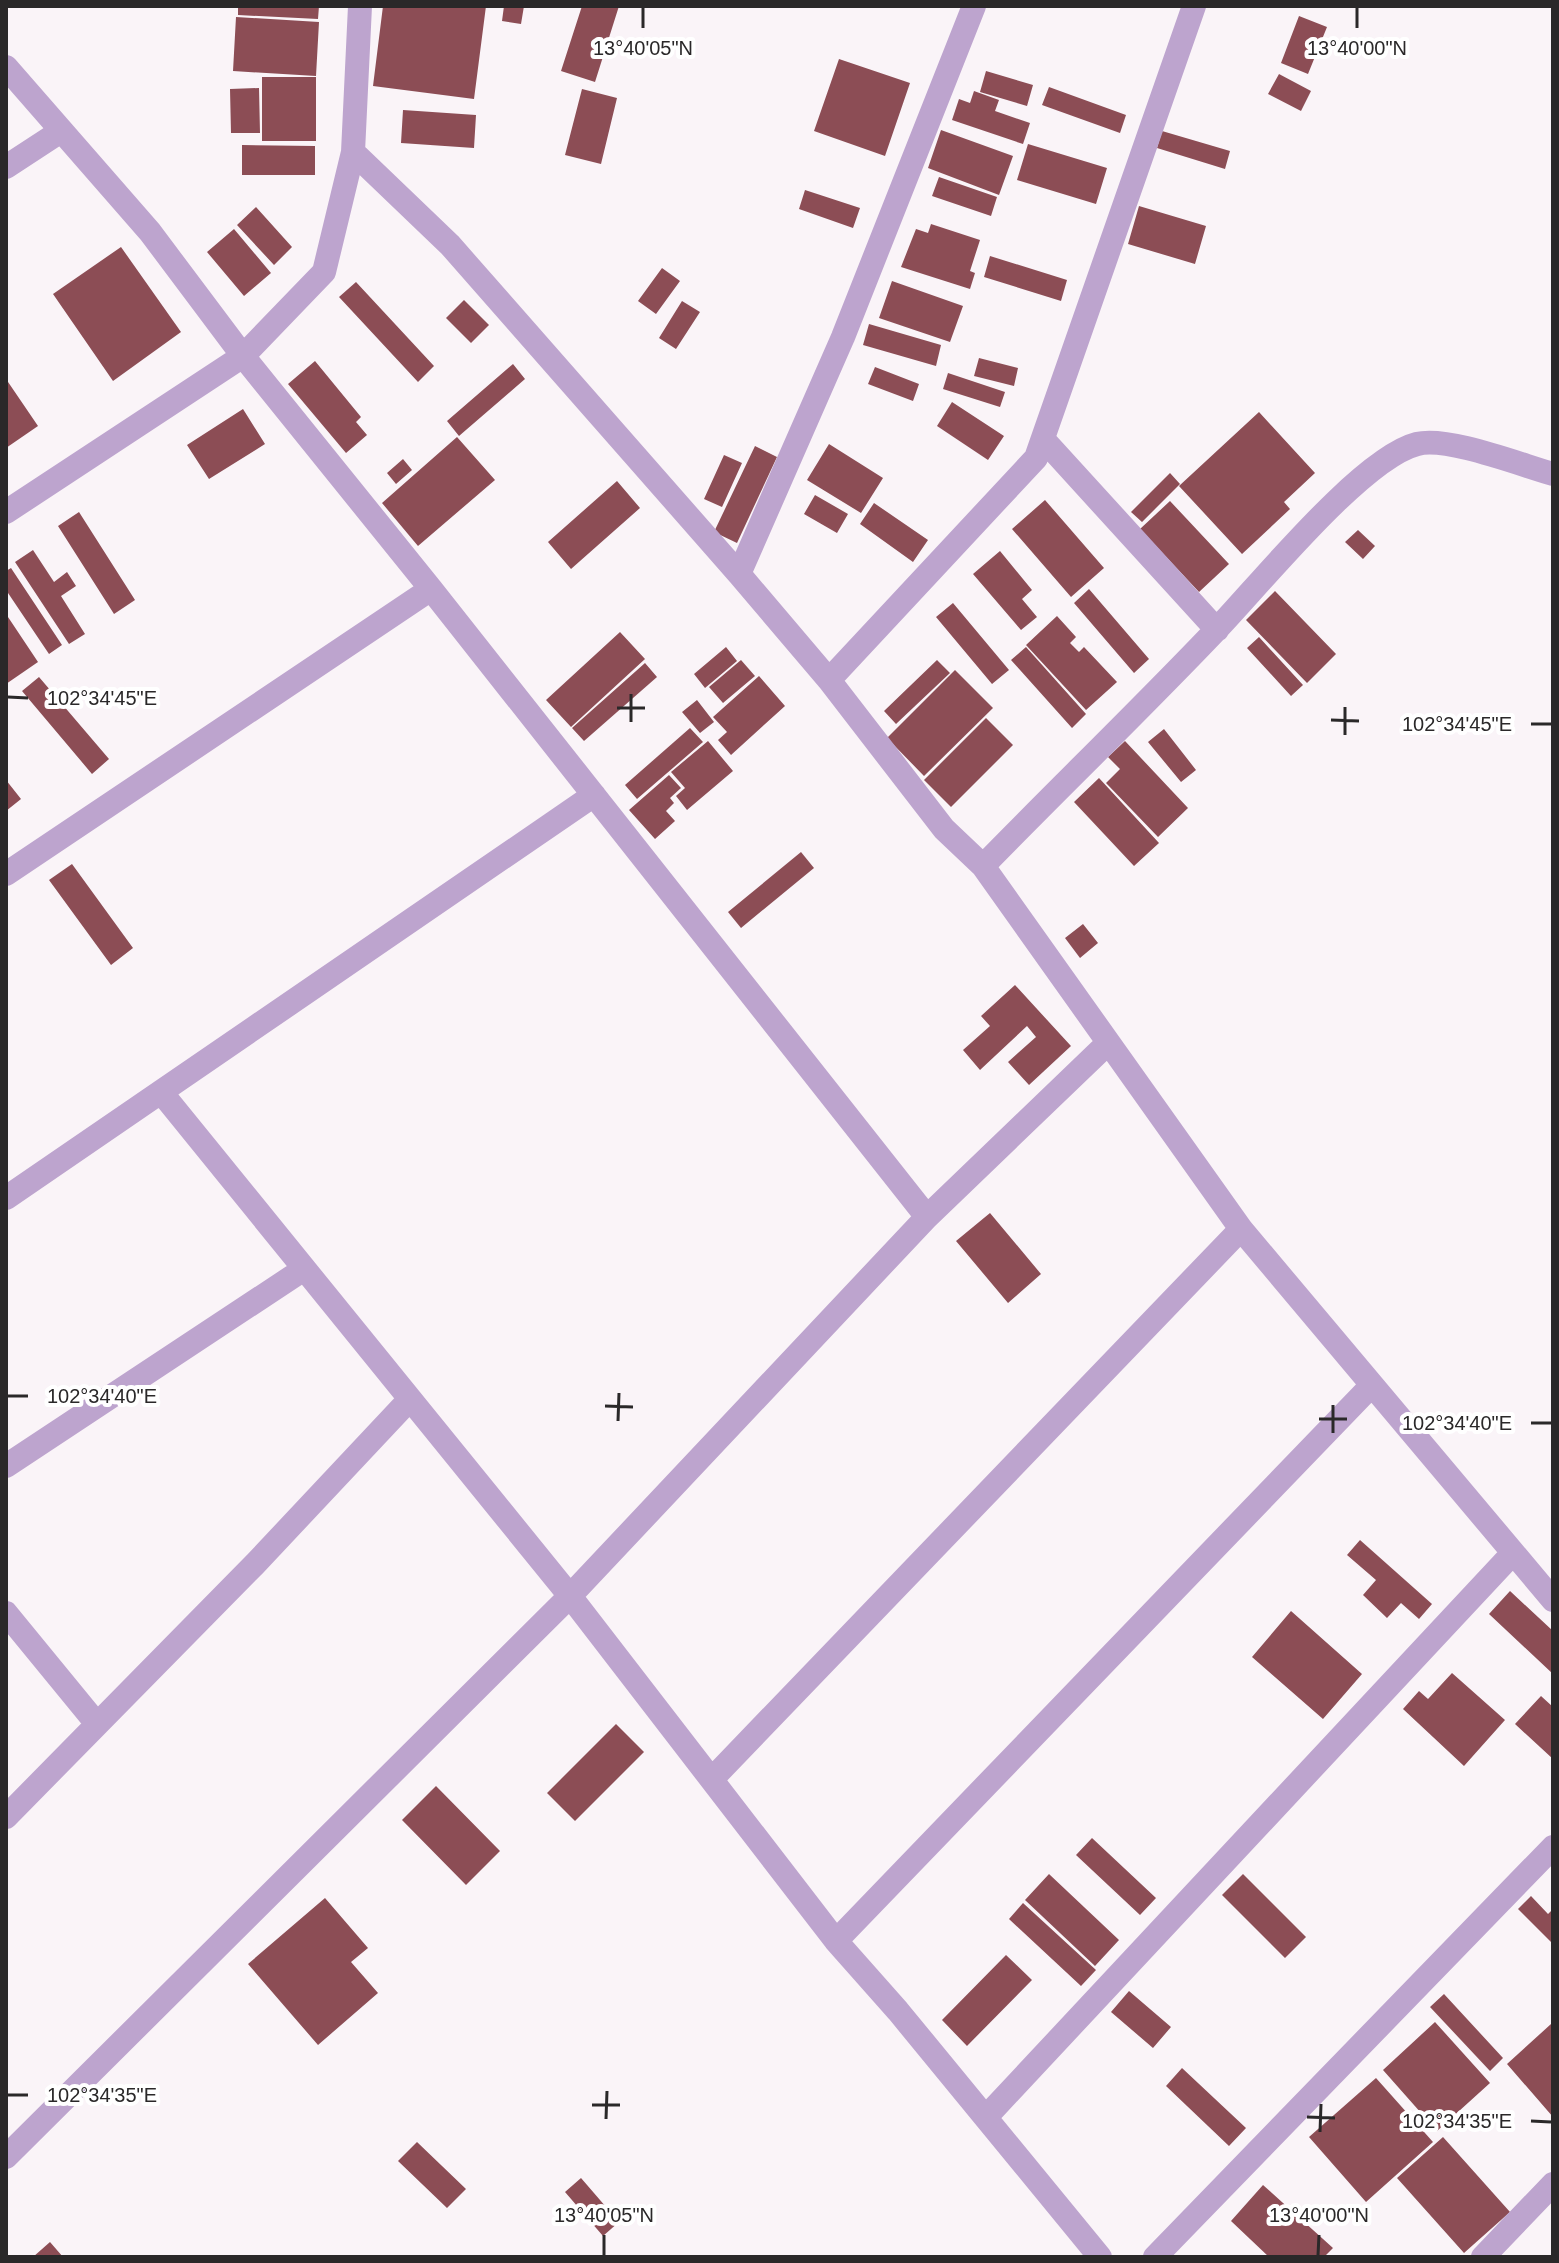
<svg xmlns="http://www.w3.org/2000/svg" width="1559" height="2263" font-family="Helvetica,sans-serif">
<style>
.building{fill:#8c4d55}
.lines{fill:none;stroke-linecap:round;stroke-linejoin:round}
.minor{stroke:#bda4ce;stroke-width:24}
.ticks{fill:none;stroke:#2a2829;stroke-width:3}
.ticks-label{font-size:20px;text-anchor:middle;fill:#2a2829;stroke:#fff;stroke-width:8;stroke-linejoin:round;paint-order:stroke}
</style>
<rect width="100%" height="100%" fill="#faf4f8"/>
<!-- building -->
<path class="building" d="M 238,6 L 319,6 L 318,19 L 238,15 Z
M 383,6 L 486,6 L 474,99 L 373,86 Z
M 504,6 L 524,6 L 521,24 L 502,21 Z
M 582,6 L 619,6 L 595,82 L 561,71 Z
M 1299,16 L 1327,27 L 1308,74 L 1281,63 Z
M 236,17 L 319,22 L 316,76 L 233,71 Z
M 839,59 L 910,83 L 885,156 L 814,131 Z
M 986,71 L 1033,85 L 1027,106 L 980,92 Z
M 1279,74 L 1311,91 L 1301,111 L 1268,94 Z
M 262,77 L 316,77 L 316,141 L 262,141 Z
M 1049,87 L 1126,115 L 1120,133 L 1042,105 Z
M 259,88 L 260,133 L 231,133 L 230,89 Z
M 582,89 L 617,98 L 601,164 L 565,155 Z
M 974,91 L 999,100 L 995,111 L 1030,123 L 1023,144 L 952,120 L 959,99 L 970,103 Z
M 403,110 L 476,115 L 474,148 L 401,143 Z
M 941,130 L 1013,156 L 999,195 L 928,168 Z
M 1162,131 L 1230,151 L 1225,169 L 1157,148 Z
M 1028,144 L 1107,168 L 1096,204 L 1017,180 Z
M 242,145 L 315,146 L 315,175 L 242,175 Z
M 939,177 L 997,197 L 991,216 L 932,196 Z
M 805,190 L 860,208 L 853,228 L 799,209 Z
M 1139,206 L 1206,226 L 1195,264 L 1128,244 Z
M 256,207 L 292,247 L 274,265 L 237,225 Z
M 931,224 L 980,240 L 970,271 L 975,273 L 970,289 L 901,267 L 916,229 L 928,233 Z
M 234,229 L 271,273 L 244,296 L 207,252 Z
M 121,247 L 181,332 L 113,381 L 53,294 Z
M 990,256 L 1067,280 L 1061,301 L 984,277 Z
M 662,268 L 680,281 L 656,314 L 638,301 Z
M 892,281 L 963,306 L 950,342 L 879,318 Z
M 356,282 L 434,366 L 418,382 L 339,297 Z
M 464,300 L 489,325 L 471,343 L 446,318 Z
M 682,301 L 700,312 L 676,349 L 659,338 Z
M 869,324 L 941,345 L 936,366 L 863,345 Z
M 979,358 L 1018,368 L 1014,386 L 974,376 Z
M 315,361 L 361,417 L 356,422 L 367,435 L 346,453 L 288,384 Z
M 513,364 L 525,379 L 459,436 L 447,421 Z
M 875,367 L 919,384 L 913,401 L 868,384 Z
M 948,373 L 1005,392 L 1000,407 L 943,389 Z
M 6,379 L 38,426 L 6,448 Z
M 952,402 L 1004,436 L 988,460 L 937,426 Z
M 243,409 L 265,444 L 209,479 L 187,445 Z
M 1259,412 L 1315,473 L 1284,502 L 1290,509 L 1242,554 L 1179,486 Z
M 457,437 L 495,480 L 418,546 L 382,503 Z
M 829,444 L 883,478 L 861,513 L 807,480 Z
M 755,446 L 777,457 L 737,543 L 714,532 Z
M 724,455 L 742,463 L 722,507 L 704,499 Z
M 403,459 L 412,470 L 396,484 L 387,473 Z
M 1170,473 L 1180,484 L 1142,522 L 1131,512 Z
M 617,481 L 640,508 L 571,569 L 548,542 Z
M 815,495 L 848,514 L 837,533 L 804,514 Z
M 1045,500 L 1104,568 L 1071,597 L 1012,529 Z
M 1170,501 L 1229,564 L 1199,592 L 1140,529 Z
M 874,503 L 928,540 L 913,562 L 860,524 Z
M 79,512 L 135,600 L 114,614 L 58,526 Z
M 1358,530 L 1375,546 L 1363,559 L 1345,542 Z
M 33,550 L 54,582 L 67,572 L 76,586 L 61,596 L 85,634 L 69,644 L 15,562 Z
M 1000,551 L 1032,590 L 1022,599 L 1037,617 L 1021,630 L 973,574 Z
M 11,568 L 62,645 L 49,654 L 6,590 L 6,571 Z
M 1089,589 L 1149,659 L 1134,673 L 1074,603 Z
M 1275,591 L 1336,654 L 1307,683 L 1246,620 Z
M 953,603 L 1009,670 L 992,684 L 936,617 Z
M 6,614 L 38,662 L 6,684 Z
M 1057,616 L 1076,637 L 1070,643 L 1079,652 L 1084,647 L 1117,682 L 1086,710 L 1026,645 Z
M 620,632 L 645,659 L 571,727 L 546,700 Z
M 1259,637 L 1303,685 L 1291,696 L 1247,648 Z
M 726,647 L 737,661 L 705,688 L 694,674 Z
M 1026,647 L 1086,714 L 1072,728 L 1011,660 Z
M 741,660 L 755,676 L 723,703 L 709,687 Z
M 937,660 L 950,673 L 896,724 L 884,711 Z
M 645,663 L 657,677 L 584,741 L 572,728 Z
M 955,670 L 993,708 L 924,776 L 887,738 Z
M 759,676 L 785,706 L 731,755 L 718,740 L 727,732 L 713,717 Z
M 39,677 L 109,759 L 92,774 L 22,691 Z
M 697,700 L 714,722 L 700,733 L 682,712 Z
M 986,718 L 1013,745 L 951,807 L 924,780 Z
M 690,728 L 703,742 L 637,799 L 625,785 Z
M 1164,729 L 1196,770 L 1181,782 L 1148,742 Z
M 708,741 L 733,771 L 687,810 L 676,796 L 685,788 L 671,772 Z
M 1125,741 L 1188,808 L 1158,837 L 1106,783 L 1120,769 L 1108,757 Z
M 669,775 L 681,788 L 670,798 L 674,803 L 666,811 L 675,821 L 655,839 L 629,810 Z
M 1099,778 L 1159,843 L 1134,866 L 1074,802 Z
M 6,780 L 21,799 L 6,811 Z
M 801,852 L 814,868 L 741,928 L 728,912 Z
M 72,864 L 133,948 L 111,965 L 49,880 Z
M 1083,924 L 1098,943 L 1080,958 L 1065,938 Z
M 1015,985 L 1071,1046 L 1029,1085 L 1008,1062 L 1036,1037 L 1027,1026 L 980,1070 L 963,1050 L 990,1026 L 981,1016 Z
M 990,1213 L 1041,1274 L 1008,1303 L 956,1241 Z
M 1360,1540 L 1432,1604 L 1419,1619 L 1401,1603 L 1387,1618 L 1363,1595 L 1376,1580 L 1347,1555 Z
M 1510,1591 L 1553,1631 L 1553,1674 L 1489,1614 Z
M 1291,1611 L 1362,1674 L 1323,1719 L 1252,1657 Z
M 1452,1673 L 1505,1720 L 1464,1766 L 1403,1709 L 1419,1691 L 1428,1699 Z
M 1541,1696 L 1553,1707 L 1553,1759 L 1515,1724 Z
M 616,1724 L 644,1752 L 575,1821 L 547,1793 Z
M 436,1786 L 500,1851 L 466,1885 L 402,1820 Z
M 1092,1838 L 1156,1898 L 1140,1915 L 1076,1855 Z
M 1049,1874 L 1119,1940 L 1095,1966 L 1025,1900 Z
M 1243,1874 L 1306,1937 L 1285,1958 L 1222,1895 Z
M 1531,1896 L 1548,1914 L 1553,1909 L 1553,1944 L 1518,1909 Z
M 325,1898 L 368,1948 L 351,1962 L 378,1993 L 318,2045 L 248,1964 Z
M 1023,1903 L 1096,1970 L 1081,1986 L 1009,1919 Z
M 1006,1955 L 1032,1980 L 967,2046 L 942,2020 Z
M 1129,1991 L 1171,2027 L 1153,2048 L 1111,2012 Z
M 1444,1994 L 1503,2058 L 1490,2071 L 1430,2007 Z
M 1435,2022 L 1490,2083 L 1437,2131 L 1383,2070 Z
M 1551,2024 L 1553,2027 L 1553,2117 L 1507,2064 Z
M 1182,2068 L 1246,2128 L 1229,2146 L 1166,2086 Z
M 1376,2078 L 1433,2142 L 1366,2202 L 1309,2137 Z
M 1443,2137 L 1510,2212 L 1464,2253 L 1397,2178 Z
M 417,2142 L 466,2189 L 447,2208 L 398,2161 Z
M 581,2178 L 619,2222 L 603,2236 L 565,2192 Z
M 1263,2185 L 1333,2248 L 1324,2257 L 1269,2257 L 1231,2221 Z
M 50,2242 L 63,2257 L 33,2257 Z"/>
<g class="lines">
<!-- minor -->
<path class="minor" d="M 6,67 L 150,232 L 243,356 L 431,589 L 927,1217 L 570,1596 L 6,2157
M 353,152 L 450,245 L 739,574 L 829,680 L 944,829 L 983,866 L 1241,1229 L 1553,1600
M 6,167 L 61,131
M 1043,439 L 1217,630
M 6,512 L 243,356 L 324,272 L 353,152 L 360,6
M 739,574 L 843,337 L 974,6
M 829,680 L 1036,458 L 1194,6
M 983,866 C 1061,786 1141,709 1218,628 C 1261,583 1362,458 1417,444 C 1447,436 1521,465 1553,474
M 6,874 L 431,589
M 161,1092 L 570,1596 L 836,1941 L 898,2011 L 1100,2257
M 6,1198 L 594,795
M 927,1217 L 1108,1043
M 6,1466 L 304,1269
M 6,1613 L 97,1724
M 712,1779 L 1241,1229
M 6,1817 L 255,1564 L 410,1399
M 836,1941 L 1372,1385
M 986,2117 L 1513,1553
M 1155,2257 L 1553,1847
M 1483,2257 L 1553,2184"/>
</g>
<!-- ticks -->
<path class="ticks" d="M 643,28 L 643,8M 1357,28 L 1357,8M 8,697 L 28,698M 617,708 L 645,708M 1331,720 L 1359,721M 631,722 L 631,694M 1531,724 L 1551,724M 1345,735 L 1345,707M 8,1396 L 28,1396M 605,1406 L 633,1407M 1319,1419 L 1347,1419M 618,1421 L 619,1393M 1531,1423 L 1551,1423M 1333,1433 L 1333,1405M 8,2095 L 28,2095M 592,2105 L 620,2105M 1307,2117 L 1335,2118M 606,2119 L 607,2091M 1531,2121 L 1551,2122M 1320,2132 L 1321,2104M 604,2255 L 604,2235M 1318,2255 L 1319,2235"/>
<g class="ticks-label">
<text x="643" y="55">13°40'05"N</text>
<text x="1357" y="55">13°40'00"N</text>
<text x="102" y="705">102°34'45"E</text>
<text x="1457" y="731">102°34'45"E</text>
<text x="102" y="1403">102°34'40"E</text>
<text x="1457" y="1430">102°34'40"E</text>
<text x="102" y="2102">102°34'35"E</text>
<text x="1457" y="2128">102°34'35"E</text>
<text x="604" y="2222">13°40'05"N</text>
<text x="1319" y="2222">13°40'00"N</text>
</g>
<!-- border -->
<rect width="1559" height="2263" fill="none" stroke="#2a2829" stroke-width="16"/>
</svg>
